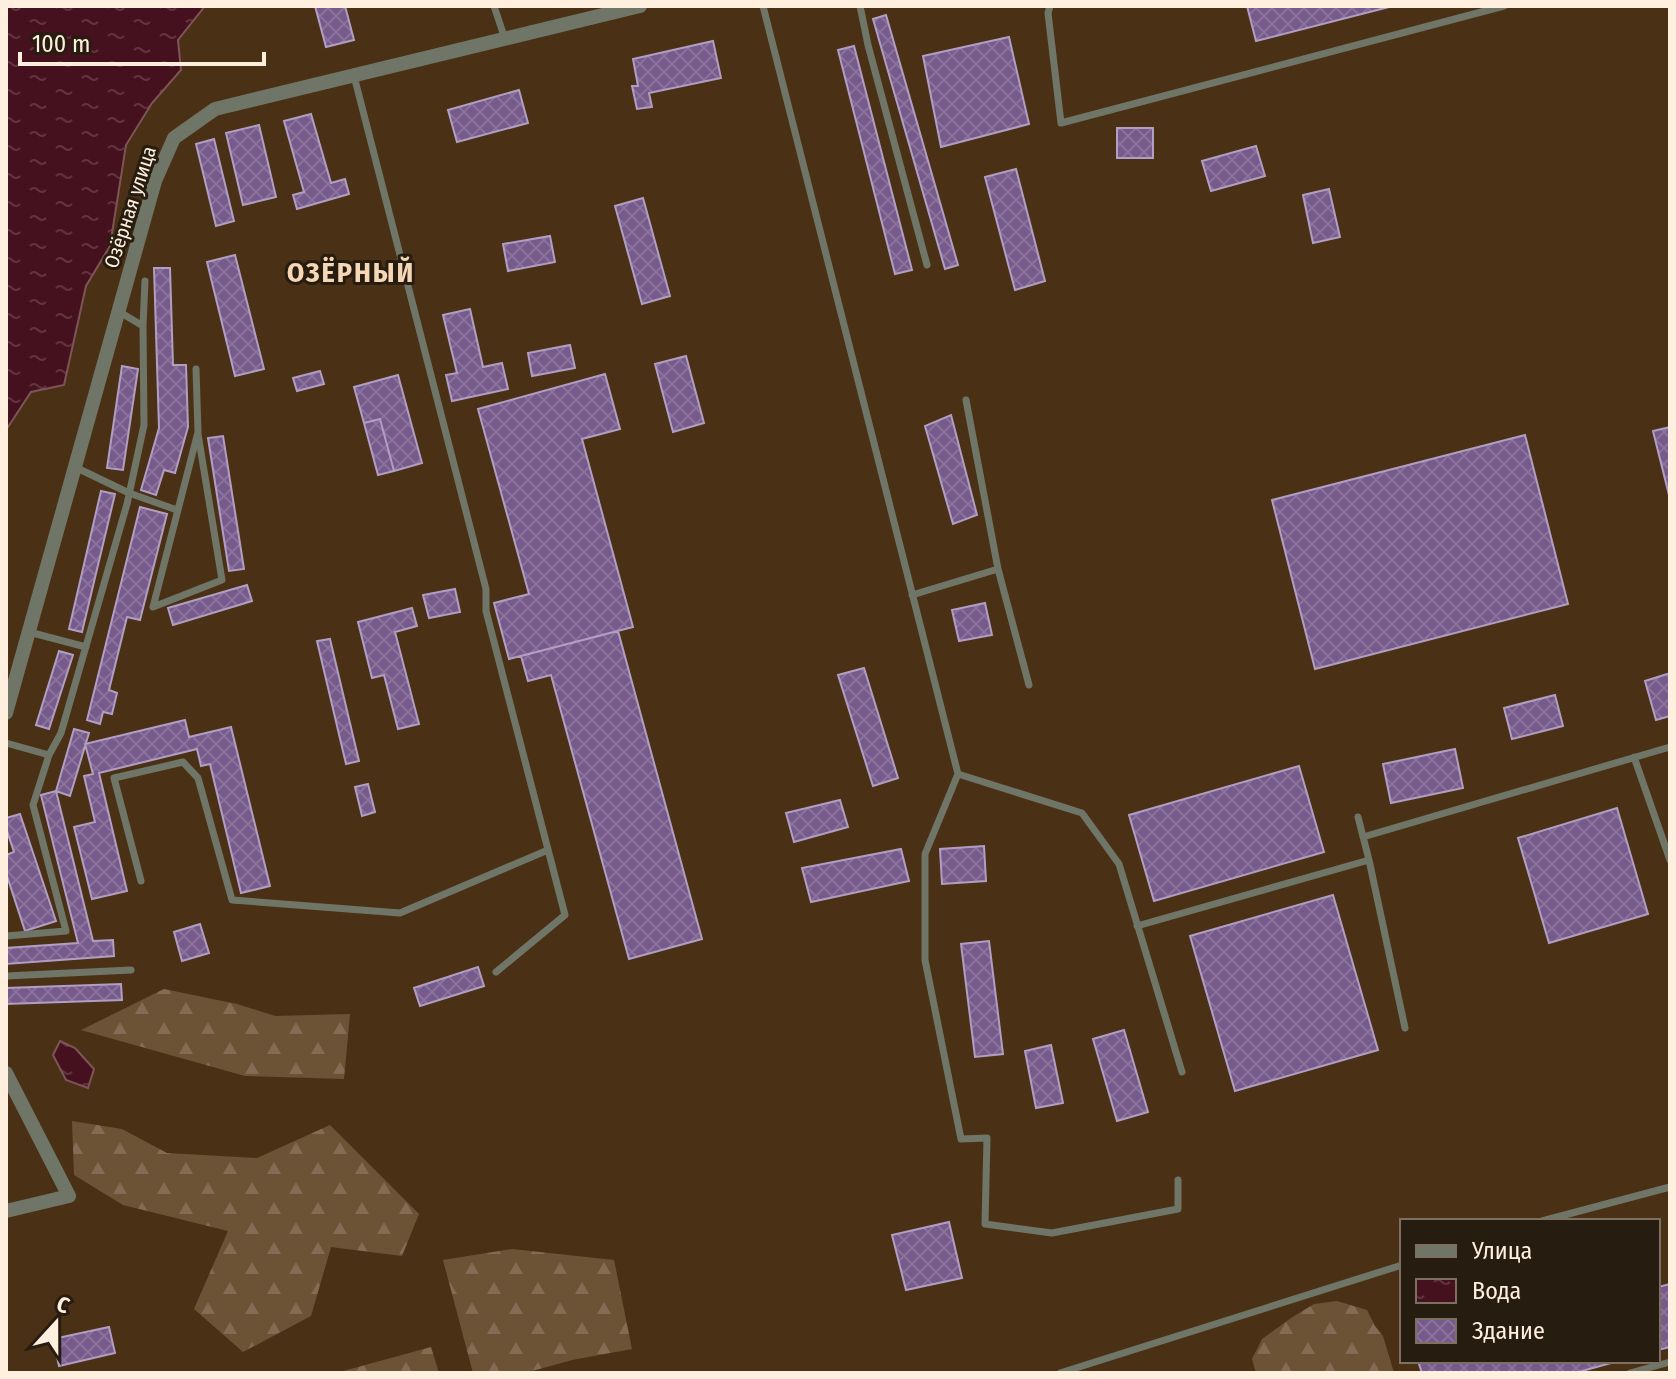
<svg xmlns="http://www.w3.org/2000/svg" width="1676" height="1379" font-family="'Fira Sans Condensed',sans-serif">
<style>
.forest{fill:url(#forest-firs)}
.water{fill:url(#water-ripples);stroke:#7e5459;stroke-width:2}
.building{fill:url(#building-cross-hatch);stroke:#b19ec2;stroke-width:2}
.lines{fill:none;stroke-linecap:round;stroke-linejoin:round}
.service{stroke:#6f7667;stroke-width:7}
.minor{stroke:#6f7667;stroke-width:14}
.labels{text-anchor:middle;dominant-baseline:central;stroke-width:6;stroke-linejoin:round;paint-order:stroke}
.street-label{font-size:20px;fill:#ffefdf;stroke:#271c10}
.district-label{font-size:28px;font-weight:bold;letter-spacing:2px;fill:#f5d7b6;stroke:#271c10}
</style>
<defs>
<pattern id="forest-firs" width="22" height="20" patternUnits="userSpaceOnUse" patternTransform="scale(2)"><rect width="22" height="20" fill="#6d5336"/><path d="M5 1l3.5 6h-7zM16 11l3.5 6h-7z" fill="#836c53"/></pattern>
<pattern id="water-ripples" width="26" height="14" patternUnits="userSpaceOnUse" patternTransform="scale(2)"><rect width="26" height="14" fill="#46111f"/><path d="M2 4q2-2 4 0t4 0M15 11q2-2 4 0t4 0" fill="none" stroke="#62343f"/></pattern>
<pattern id="building-cross-hatch" width="8" height="8" patternUnits="userSpaceOnUse" patternTransform="scale(2)"><rect width="8" height="8" fill="#755a8b"/><path d="M0 0l8 8M0 8l8-8" fill="none" stroke="#8a729b"/></pattern>
</defs>
<rect width="100%" height="100%" fill="#4a3115"/>
<!-- forest -->
<path class="forest" d="M 164,989 L 237,1004 L 275,1016 L 350,1014 L 344,1079 L 245,1076 L 81,1030 Z
M 72,1121 L 122,1129 L 167,1153 L 257,1158 L 330,1125 L 419,1214 L 402,1256 L 331,1247 L 311,1316 L 243,1352 L 194,1309 L 228,1231 L 123,1205 L 74,1175 Z
M 512,1249 L 614,1260 L 632,1349 L 572,1360 L 525,1373 L 473,1373 L 443,1260 Z
M 1337,1301 L 1367,1310 L 1375,1326 L 1383,1336 L 1394,1373 L 1256,1373 L 1252,1359 L 1262,1339 L 1291,1318 L 1314,1304 Z
M 431,1347 L 439,1373 L 336,1373 Z"/>
<!-- water -->
<path class="water" d="M 6,6 L 205,6 L 178,40 L 181,70 L 152,103 L 126,145 L 110,246 L 86,286 L 64,385 L 31,392 L 6,430 Z
M 60,1041 L 75,1048 L 94,1069 L 88,1088 L 66,1080 L 53,1055 Z"/>
<!-- building -->
<path class="building" d="M 315,6 L 345,6 L 354,40 L 326,47 Z
M 1247,6 L 1393,6 L 1256,41 Z
M 886,15 L 958,265 L 945,269 L 873,19 Z
M 1009,37 L 1029,124 L 941,147 L 923,56 Z
M 713,41 L 721,78 L 649,93 L 652,107 L 637,109 L 632,86 L 638,86 L 633,59 Z
M 854,46 L 912,270 L 895,274 L 838,50 Z
M 519,90 L 528,123 L 457,142 L 448,110 Z
M 311,114 L 331,183 L 345,179 L 349,194 L 297,209 L 293,195 L 304,192 L 284,121 Z
M 259,125 L 276,197 L 243,205 L 226,133 Z
M 1117,128 L 1153,128 L 1153,158 L 1117,158 Z
M 214,139 L 234,221 L 216,226 L 196,144 Z
M 1256,146 L 1265,176 L 1211,191 L 1202,161 Z
M 1016,169 L 1045,281 L 1015,290 L 985,177 Z
M 1329,189 L 1340,237 L 1313,243 L 1303,195 Z
M 643,198 L 670,296 L 642,304 L 615,206 Z
M 550,236 L 555,262 L 508,271 L 503,244 Z
M 235,255 L 264,369 L 235,376 L 207,262 Z
M 154,268 L 170,268 L 173,365 L 186,365 L 188,427 L 175,473 L 164,470 L 156,495 L 141,490 L 159,428 Z
M 470,309 L 483,367 L 502,363 L 508,389 L 452,401 L 446,375 L 457,373 L 443,315 Z
M 570,345 L 575,368 L 532,376 L 528,353 Z
M 686,356 L 704,423 L 673,432 L 655,364 Z
M 122,366 L 138,369 L 123,470 L 107,468 Z
M 320,371 L 324,384 L 297,391 L 293,378 Z
M 605,374 L 620,429 L 582,439 L 633,627 L 509,659 L 494,603 L 529,594 L 478,409 Z
M 398,375 L 422,463 L 394,471 L 380,419 L 364,423 L 354,387 Z
M 951,415 L 977,515 L 953,524 L 925,426 Z
M 380,419 L 394,471 L 378,475 L 364,423 Z
M 1670,427 L 1670,499 L 1653,431 Z
M 1525,435 L 1568,604 L 1315,669 L 1272,500 Z
M 223,436 L 244,569 L 229,571 L 208,438 Z
M 101,491 L 115,494 L 82,632 L 69,629 Z
M 140,507 L 167,514 L 140,620 L 127,617 L 109,690 L 117,693 L 112,714 L 103,712 L 100,724 L 87,720 Z
M 247,585 L 252,601 L 173,625 L 168,608 Z
M 455,589 L 460,612 L 429,618 L 423,595 Z
M 985,603 L 992,635 L 959,641 L 952,610 Z
M 412,608 L 417,626 L 395,632 L 419,724 L 398,729 L 384,675 L 372,678 L 358,622 Z
M 618,631 L 702,939 L 629,959 L 551,675 L 528,681 L 521,656 Z
M 330,639 L 359,761 L 346,764 L 317,641 Z
M 59,651 L 73,655 L 49,729 L 36,725 Z
M 864,668 L 898,778 L 873,786 L 838,675 Z
M 1670,673 L 1670,716 L 1656,720 L 1645,681 Z
M 1555,695 L 1563,726 L 1512,739 L 1504,708 Z
M 185,720 L 189,737 L 231,727 L 270,886 L 241,893 L 210,764 L 201,766 L 197,749 L 99,773 L 127,891 L 92,899 L 74,827 L 95,822 L 84,776 L 93,774 L 85,744 Z
M 74,729 L 89,733 L 70,796 L 56,791 Z
M 1455,749 L 1463,788 L 1391,803 L 1383,764 Z
M 1299,766 L 1324,852 L 1154,901 L 1129,815 Z
M 368,784 L 375,812 L 362,816 L 355,787 Z
M 56,791 L 93,941 L 113,940 L 114,956 L 6,964 L 6,948 L 78,943 L 41,795 Z
M 840,800 L 848,827 L 794,842 L 786,813 Z
M 1617,808 L 1648,914 L 1549,943 L 1518,838 Z
M 20,814 L 56,921 L 25,931 L 6,873 L 6,855 L 14,852 L 6,828 L 6,818 Z
M 984,846 L 986,881 L 942,884 L 940,849 Z
M 901,849 L 909,881 L 811,902 L 802,868 Z
M 1333,895 L 1378,1050 L 1235,1091 L 1190,936 Z
M 200,924 L 209,953 L 182,961 L 174,932 Z
M 989,941 L 1003,1054 L 975,1057 L 961,944 Z
M 478,967 L 484,986 L 420,1006 L 414,988 Z
M 121,984 L 122,1000 L 6,1004 L 6,988 Z
M 1124,1030 L 1148,1112 L 1117,1121 L 1093,1039 Z
M 1051,1045 L 1063,1103 L 1036,1108 L 1025,1051 Z
M 949,1222 L 962,1278 L 906,1290 L 892,1235 Z
M 1670,1284 L 1670,1347 L 1658,1350 L 1658,1287 Z
M 109,1327 L 115,1353 L 59,1366 L 53,1339 Z
M 1418,1361 L 1618,1361 L 1575,1373 L 1422,1373 Z"/>
<g class="lines">
<!-- service -->
<path class="service" d="M 494,6 L 505,39
M 763,6 L 958,774 L 925,854 L 925,960 L 961,1139 L 987,1138 L 985,1224 L 1052,1233 L 1178,1209 L 1178,1180
M 860,6 L 868,45 L 927,265
M 1050,6 L 1048,13 L 1061,123 L 1504,6
M 354,76 L 486,589 L 486,611 L 565,915 L 496,972
M 118,311 L 143,326
M 966,400 L 998,569 L 1029,685
M 75,467 L 129,493 L 177,510
M 912,595 L 998,569
M 153,607 L 198,432 L 196,369
M 153,607 L 222,580 L 198,434
M 29,632 L 86,647
M 6,743 L 49,755
M 1634,757 L 1670,860
M 958,774 L 1082,813 L 1119,864 L 1182,1072
M 1358,817 L 1369,860 L 1405,1028
M 1363,837 L 1670,747
M 141,881 L 114,778 L 183,762 L 198,778 L 232,900 L 400,913 L 548,850
M 1137,926 L 1369,860
M 6,936 L 66,931 L 33,805 L 49,755 L 61,733 L 127,504 L 144,425 L 143,326 L 145,281
M 6,976 L 131,970
M 1542,1221 L 1670,1187
M 1060,1373 L 1402,1265
M 1630,1373 L 1670,1362"/>
<!-- minor -->
<path class="minor" d="M 6,713 L 155,181 L 174,138 L 215,109 L 640,6
M 6,1073 L 69,1196 L 6,1211"/>
</g>
<g class="labels">
<!-- street labels -->
<g class="street-label">
<text transform="translate(130 207) rotate(-72)">Озёрная улица</text>
</g>
<!-- district labels -->
<g class="district-label">
<text x="351" y="272">ОЗЁРНЫЙ</text>
</g>
</g>
<!-- border -->
<rect width="1676" height="1379" fill="none" stroke="#ffefdf" stroke-width="16"/>
<!-- legend -->
<rect x="1400" y="1219" width="260" height="144" fill="#271c10" stroke="#7d7063" stroke-width="2"/>
<rect x="1416" y="1245" width="40" height="12" fill="#6f7667" stroke="#7d7063" stroke-width="2"/>
<text x="1472" y="1259" font-size="24" fill="#ffefdf">Улица</text>
<rect x="1416" y="1279" width="40" height="24" fill="url(#water-ripples)" stroke="#7d7063" stroke-width="2"/>
<text x="1472" y="1299" font-size="24" fill="#ffefdf">Вода</text>
<rect x="1416" y="1319" width="40" height="24" fill="url(#building-cross-hatch)" stroke="#7d7063" stroke-width="2"/>
<text x="1472" y="1339" font-size="24" fill="#ffefdf">Здание</text>
<!-- north arrow -->
<g transform="translate(56 1323) rotate(21)" stroke="#271c10" stroke-width="6" paint-order="stroke">
<path d="M0-6L14 30L0 20L-14 30Z" fill="#ffefdf"/>
<text y="-12" font-size="22" font-weight="bold" text-anchor="middle" fill="#ffefdf">С</text>
</g>
<!-- scale -->
<path d="M20 52v12h244v-12" fill="none" stroke="#ffefdf" stroke-width="4"/>
<text x="32" y="52" font-size="24" fill="#ffefdf" stroke="#271c10" stroke-width="6" paint-order="stroke">100 m</text>
</svg>
